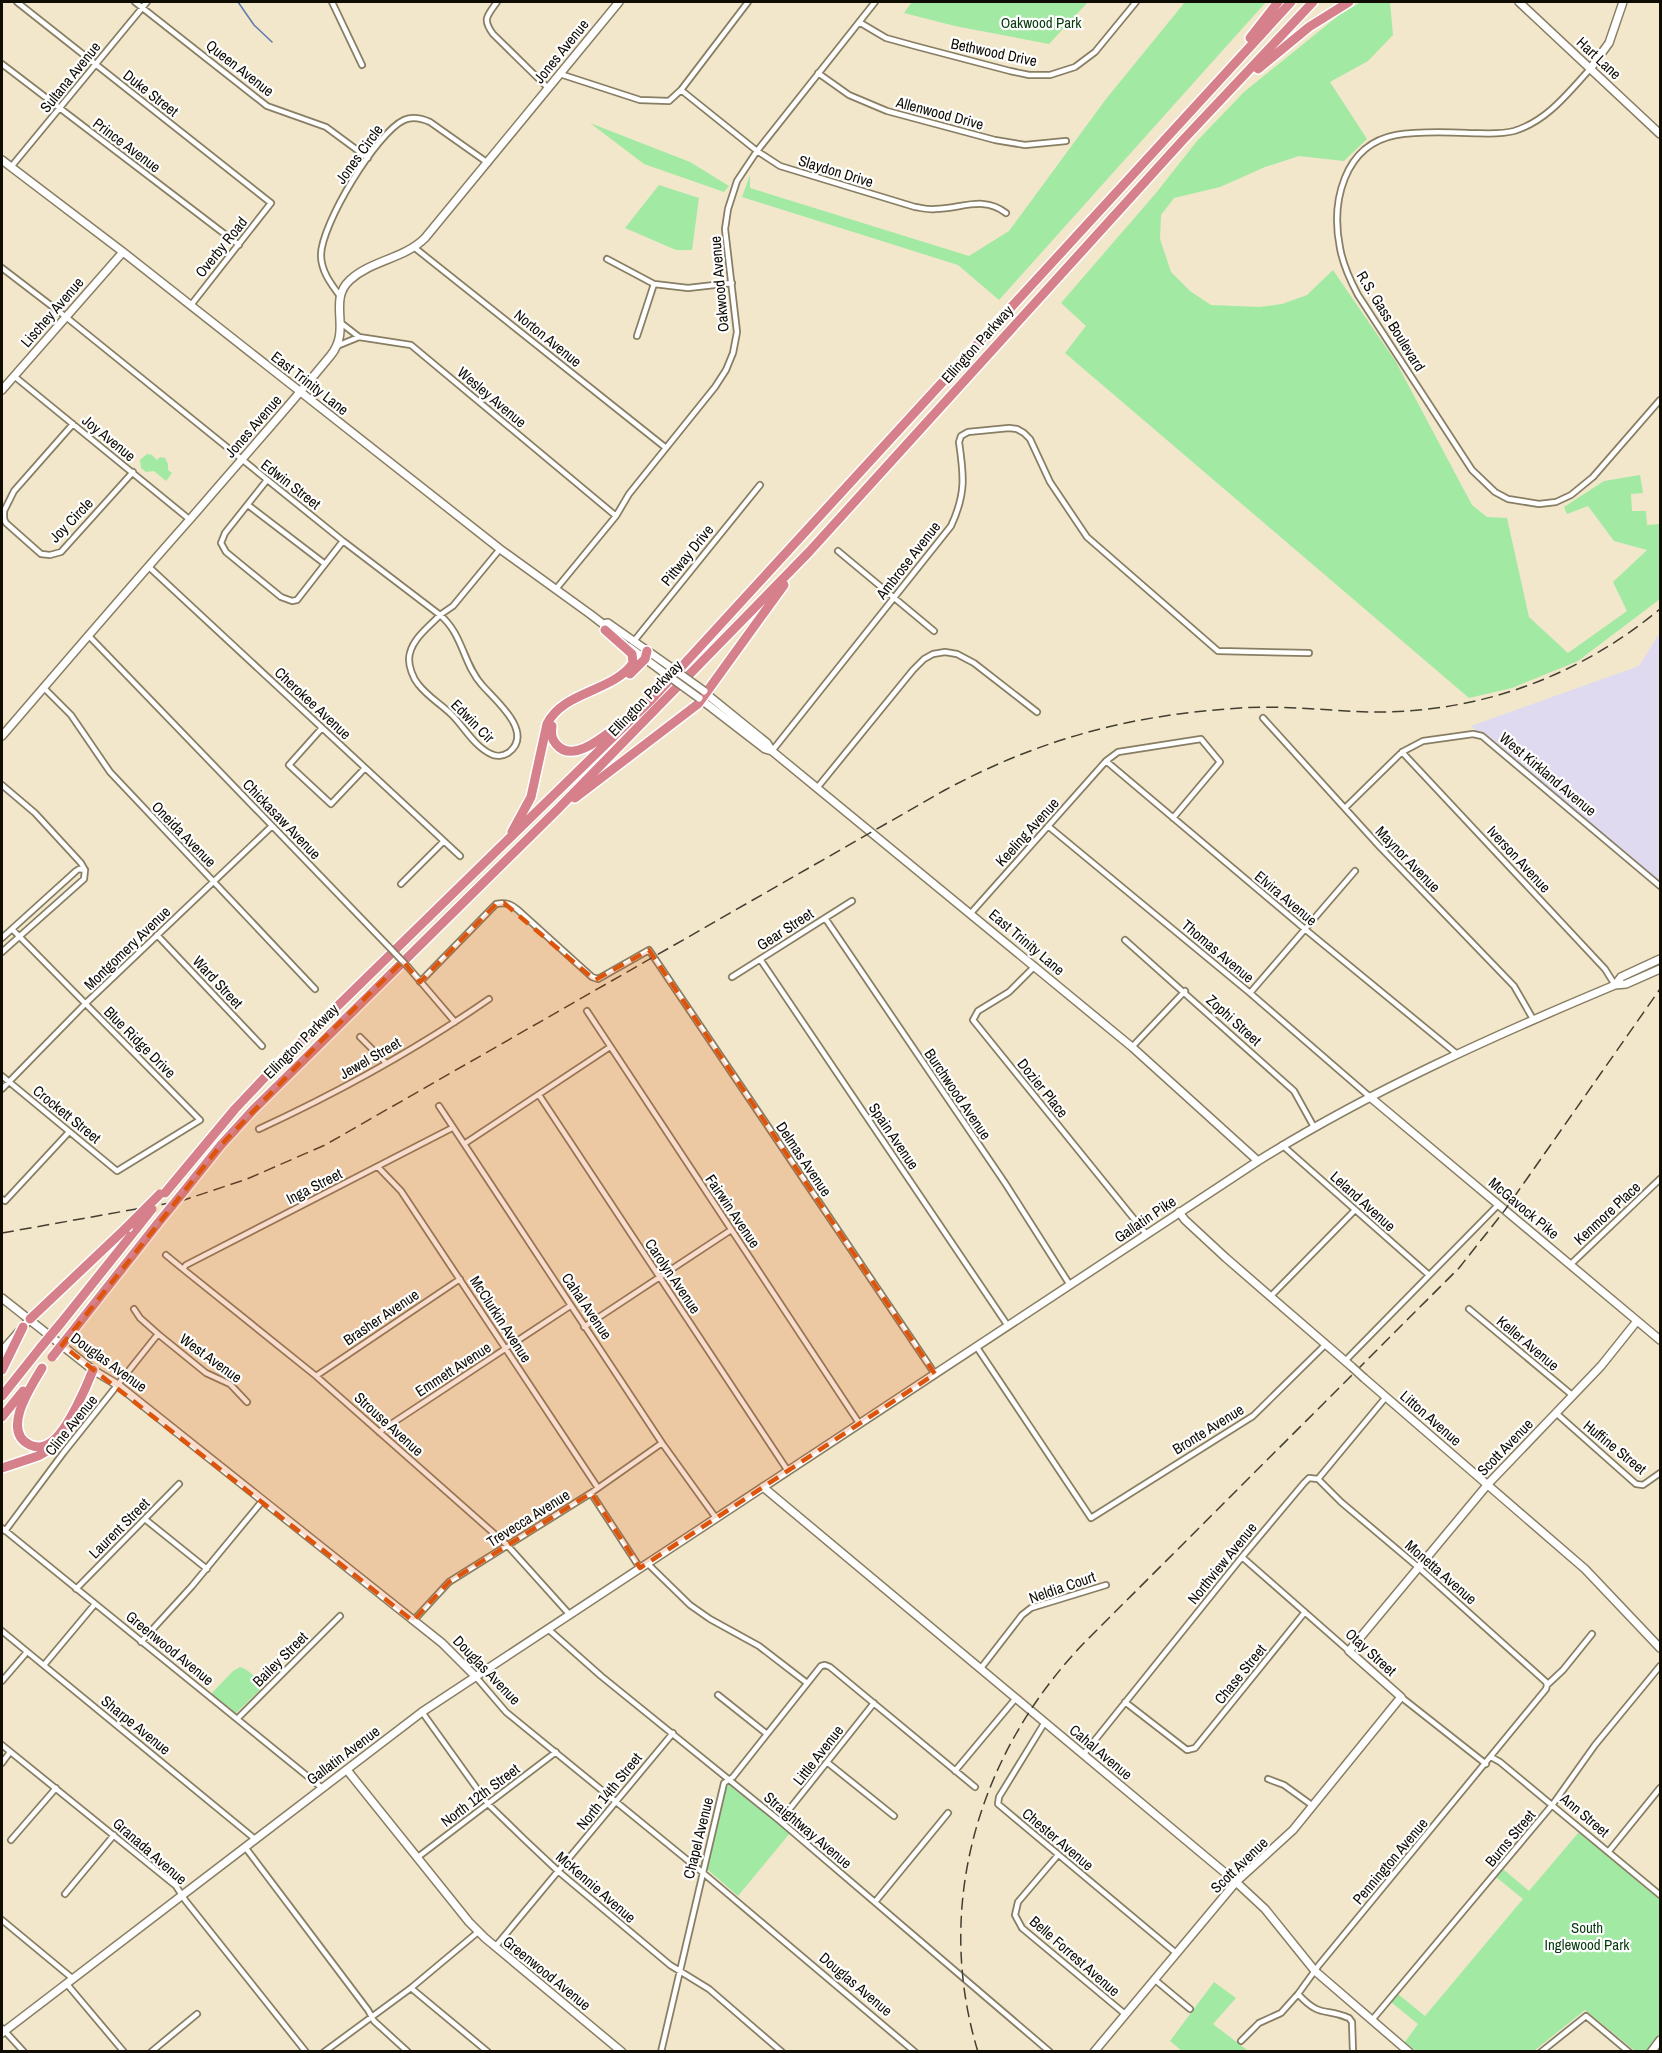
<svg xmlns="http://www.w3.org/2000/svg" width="1662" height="2053" font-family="'Archivo Narrow',sans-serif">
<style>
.industrial{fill:#dfdaf0}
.green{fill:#a2e9a4}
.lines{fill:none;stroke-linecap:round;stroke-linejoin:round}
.stream{stroke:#5d7bad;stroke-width:1.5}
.street-casing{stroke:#887e64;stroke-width:8}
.secondary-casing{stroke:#887e64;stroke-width:10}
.highway-casing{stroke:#fff;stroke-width:12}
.street{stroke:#fff;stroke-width:4.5}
.secondary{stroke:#fff;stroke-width:7}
.highway{stroke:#d5808a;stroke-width:9}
.rail{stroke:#433e31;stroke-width:1.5;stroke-dasharray:12 6;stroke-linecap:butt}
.street-bridge-casing{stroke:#887e64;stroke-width:8;stroke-linecap:butt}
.secondary-bridge-casing{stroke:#887e64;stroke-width:10;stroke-linecap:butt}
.highway-bridge-casing{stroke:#fff;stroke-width:12;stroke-linecap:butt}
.street-bridge{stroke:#fff;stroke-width:4.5}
.secondary-bridge{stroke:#fff;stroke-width:7}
.highway-bridge{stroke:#d5808a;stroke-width:9}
.marked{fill:#dd550c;fill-opacity:0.2;stroke:#dd550c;stroke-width:4.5;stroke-dasharray:12 8;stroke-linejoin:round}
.labels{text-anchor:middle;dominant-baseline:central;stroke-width:4.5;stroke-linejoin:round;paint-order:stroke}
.park-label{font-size:15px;fill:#063a0e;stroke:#fff}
.street-label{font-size:15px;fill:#0f0c04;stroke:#fff}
</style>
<rect width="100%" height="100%" fill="#f2e7ca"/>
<!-- industrial -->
<path class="industrial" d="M 1660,634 L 1660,888 L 1471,726 L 1639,666 L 1657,637 Z"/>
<!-- green -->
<path class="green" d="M 912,2 L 1088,2 L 1049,44 L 955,26 L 904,13 Z
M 1185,2 L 1266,2 L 999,300 L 958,265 L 742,197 L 750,175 L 750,188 L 969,256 L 1009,231 L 1106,99 Z
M 1361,2 L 1390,2 L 1393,35 L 1368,61 L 1330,82 L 1367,139 L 1344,161 L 1299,156 L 1265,167 L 1220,187 L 1174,198 L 1161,215 L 1160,239 L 1171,272 L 1190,291 L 1211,305 L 1260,307 L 1282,304 L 1307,295 L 1333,270 L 1396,362 L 1472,505 L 1487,517 L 1507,518 L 1529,617 L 1568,653 L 1627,611 L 1613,582 L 1647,550 L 1614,541 L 1588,506 L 1567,514 L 1564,507 L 1604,481 L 1640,475 L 1643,493 L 1631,494 L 1632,511 L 1646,511 L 1647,525 L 1660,524 L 1660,599 L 1578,661 L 1512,688 L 1469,698 L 1065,353 L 1086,326 L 1061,303 L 1156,193 L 1197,141 L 1244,92 L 1339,15 Z
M 590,123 L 690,162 L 729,186 L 724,192 L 644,164 Z
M 659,185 L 699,198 L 692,250 L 676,250 L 625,228 Z
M 147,454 L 152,455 L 157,460 L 160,457 L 165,458 L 168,464 L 168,470 L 172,473 L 166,481 L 154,471 L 146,472 L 141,468 L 140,460 Z
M 240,1667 C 249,1670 260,1680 262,1688 L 236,1713 L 211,1694 L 233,1671 Z
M 730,1783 L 790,1833 L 738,1896 L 707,1869 L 726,1787 Z
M 1579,1832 L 1660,1900 L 1660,2035 L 1646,2051 L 1635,2051 L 1585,2010 L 1534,2051 L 1416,2051 L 1405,2042 L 1418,2024 L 1391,2002 L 1398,1994 L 1425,2016 L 1523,1899 L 1496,1877 L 1503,1869 L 1529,1891 Z
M 1214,1982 L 1236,1998 L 1213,2024 L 1247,2050 L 1245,2052 L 1182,2051 L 1170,2041 Z"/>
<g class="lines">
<!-- stream -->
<path class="stream" d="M 238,2 L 254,25 L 272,42"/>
<defs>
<path id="street" d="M 17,2 L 271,203 L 191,305
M 135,2 L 267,106 L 326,127 L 368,158
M 332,2 L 362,65
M 497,2 C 487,16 482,19 493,34 L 548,88
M 859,22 L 886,38 L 915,46 L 1010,71 L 1029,75 L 1050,75 L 1075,67 L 1095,52 L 1136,2
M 2,64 L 239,245
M 1590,69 C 1568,93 1547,121 1514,131 C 1499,135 1483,133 1468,133 C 1445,132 1419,131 1396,135 C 1343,145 1331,203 1340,248 C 1343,265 1350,280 1358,295 L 1472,470 L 1495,492 L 1508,499 L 1539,504 L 1556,502 L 1571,495 L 1593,477 L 1660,400
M 818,73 L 849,95 L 887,111 L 995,140 L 1025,145 L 1066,141
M 560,74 L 640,100 L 669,101 L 681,90 L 748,2
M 681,90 L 757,151 L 780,166 L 915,207 C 922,208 929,210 935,209 C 961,209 983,195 1006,213
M 11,167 L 147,2
M 415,248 L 666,448
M 607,259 L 654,284 L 688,288 L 732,283
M 2,268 L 66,317 L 343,541 L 440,615 L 453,606 L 500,549
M 340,296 C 331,284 321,271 321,255 C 321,225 376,133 404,120 C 413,116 421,118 430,122 L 488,163
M 341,323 L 359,337
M 637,336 L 654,284
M 337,346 L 359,337 L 411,345 L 616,516
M 14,376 L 189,519
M 73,424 L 14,491 L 4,511 L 4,519 L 6,523 L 41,554 L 50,555 L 61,552 L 133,472
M 267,480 L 225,533 L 221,543 L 226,552 L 281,597 L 292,601 L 297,600 L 343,541
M 248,505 L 325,564
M 838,551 L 934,631
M 149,567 L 460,856
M 556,589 L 616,516 L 629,494 L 715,387 L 726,370 L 733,353 L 737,332 L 725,229 L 728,209 L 737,181 L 757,151 L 875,2
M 440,615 C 463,634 463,664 482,685 C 494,699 536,733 508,753 C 503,756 496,757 491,754 C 475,747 464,727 452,715 C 441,704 428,697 418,684 C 413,678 409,667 409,659 C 410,640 428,628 440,615 Z
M 88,635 L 389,947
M 634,641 L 760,485
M 43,687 L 71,715 L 110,772 L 315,989
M 1263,718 L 1380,847 L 1514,986 L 1533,1019
M 322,728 L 289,765 L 331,804 L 365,768
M 772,751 L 951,526 C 966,494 964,476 959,442 L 961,436 L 968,432 L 1009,428 L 1017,429 L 1024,433 L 1030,439 L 1050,482 L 1087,537 L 1218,651 L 1309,653
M 1402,752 L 1605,969 L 1615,985
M 1106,761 L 1118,752 L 1201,739 L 1220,762 L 1173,818
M 2,785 L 35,813 L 81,863 L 85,870
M 817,788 L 913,670 L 924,659 L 933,654 L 945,652 L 957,654 L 974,663 L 1037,712
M 1345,808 L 1402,752 L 1423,741 L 1473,734 L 1482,736 L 1660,886
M 1048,826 L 1250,993 L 1370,1097
M 401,884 L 444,841
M 971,913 L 1106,761 L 1306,930 L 1457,1054
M 825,918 L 1005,1183 L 1070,1285
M 157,935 L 262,1046
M 2,938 L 76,871 L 79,869 L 85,870
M 1125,940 L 1294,1091 L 1314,1127
M 2,952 L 84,879 L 85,870
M 760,959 L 1008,1326
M 1035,966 L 1009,992 L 978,1011 L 973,1020 L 1147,1235
M 408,967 L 455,1022
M 732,977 L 852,901
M 420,982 L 496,904 C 506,902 511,904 518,910 L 592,977 L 598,979 L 649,950 L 935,1374
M 1250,993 L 1355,871
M 587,1011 L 859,1423
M 360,1037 L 386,1063
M 1132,1047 L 1185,991
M 2,1076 L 117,1171 L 200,1120 L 12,929
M 2,1089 L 85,1004 L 272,826
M 539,1095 L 788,1471
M 439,1106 L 662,1443 L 716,1518
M 452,1128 L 186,1265 L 183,1269 L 316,1376 L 507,1545 L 570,1615
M 259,1129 C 339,1092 417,1049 489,999
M 464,1144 L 610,1047
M 1282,1145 L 1429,1275
M 378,1167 L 401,1191 L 598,1488
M 2,1199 L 5,1201 L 69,1132
M 166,1255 L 183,1269
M 1571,1264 L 1660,1179
M 1270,1297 L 1355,1210
M 134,1309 L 140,1318 L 158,1334 L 206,1373 L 230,1384 L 247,1402
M 1469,1309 L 1572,1395
M 584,1327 L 731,1230
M 976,1346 L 1091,1518 L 1253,1416 L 1325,1345
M 1345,1361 L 1498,1205
M 316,1376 L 460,1279
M 1556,1413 L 1636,1484 L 1643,1485 L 1660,1473
M 379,1432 L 570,1306
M 1318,1479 L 1341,1502 L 1418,1567 L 1546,1682 L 1547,1685
M 1318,1479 L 1386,1397
M 591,1493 L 640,1568
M 146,1520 L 207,1569
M 2,1528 L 322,1788
M 5,1531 L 64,1452 L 158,1334
M 1242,1557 L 1349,1651
M 647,1563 L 690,1605 L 710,1619 L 759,1646 L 807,1683
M 76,1589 L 179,1484
M 413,1621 L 449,1582 L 591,1493 L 662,1443
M 548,1629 L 601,1676 L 780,1821 L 1050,2052
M 2,1631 L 255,1839
M 141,1642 L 192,1586 L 263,1500
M 44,1665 L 95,1604
M 981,1668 L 1022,1615 L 1031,1608 L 1106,1585
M 476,1677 L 506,1712 L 702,1872 L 915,2052
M 2,1681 L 27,1652
M 718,1695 L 767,1734
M 1401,1697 L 1486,1764
M 1125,1702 L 1187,1750 L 1195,1748 L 1305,1612
M 422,1712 L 488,1804 L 524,1839 L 559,1872 L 670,1965 L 709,1989 L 782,2052
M 237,1719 L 340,1616
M 1045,1722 L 999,1797 L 998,1804 L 1176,1953
M 2,1745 L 176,1886 L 185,1900 L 306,2052
M 1083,1755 L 1242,1557 L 1304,1483 L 1309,1478 L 1318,1479
M 1491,1757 L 1500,1762 L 1660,1895
M 2,1763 L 10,1752
M 828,1763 L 894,1816
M 955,1771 L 1016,1698
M 1268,1779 L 1284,1785 L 1313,1806
M 780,1821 L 874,1703
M 11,1840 L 56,1788
M 245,1847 L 368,2010 L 374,2021 L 408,2052
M 1609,1851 L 1660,1788
M 1058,1855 L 1018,1902 L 1015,1915 L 1022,1928 L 1125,2014
M 418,1857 L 556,1752
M 65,1894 L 114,1835
M 875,1902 L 948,1813
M 2,1920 L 72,1978
M 495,1947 L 673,1733
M 1154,1979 L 1190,2009
M 66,1983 L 124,2052
M 411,1988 L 488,2052
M 1298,1994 C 1321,2019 1325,2007 1349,2018 L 1352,2022 L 1353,2052
M 1372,2020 L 1553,1804 L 1595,1745 L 1660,1666
M 2,2028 L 24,2052
M 1241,2041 L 1259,2023 L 1281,2013 L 1298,1994 L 1319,1965 L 1546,1689 L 1547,1685 L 1563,1670 L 1592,1634
M 151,2052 L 197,2014
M 324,2052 L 411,1988 L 478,1932
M 661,2052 L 724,1783 L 733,1777 L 821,1666 L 825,1665 L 830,1667 L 975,1787
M 1541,2052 L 1586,2016 L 1629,2052"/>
<path id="secondary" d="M 1519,2 L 1660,134
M 1590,69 L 1609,43 L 1623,2
M 2,160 L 123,252 L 500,549 L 590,614 L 603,624 L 608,632
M 2,390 L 123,252
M 603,624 L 608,623 L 669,666
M 629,647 L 663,672
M 704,692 L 767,743 L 772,751
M 699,698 L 765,749 L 772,751 L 1132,1047 L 1258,1161
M 2,736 C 65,663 128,589 192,517 C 238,463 286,410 331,355 C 352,329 327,301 350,280 C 372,260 404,259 425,238 L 619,2
M 1615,985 L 1621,977 L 1660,959
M 1370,1097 L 1660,1340
M 1179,1212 L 1185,1220 L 1226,1258 L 1352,1367
M 2,1298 L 93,1370 L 118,1385 L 442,1643 L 476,1677
M 2,1351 L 30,1319
M 1364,1378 L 1585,1569 L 1660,1648
M 763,1487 L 1236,1882 L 1265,1909 L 1315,1971 L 1409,2052
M 347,1770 L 469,1922 L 485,1938 L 622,2052
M 2,2033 L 422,1712 L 1258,1161 C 1370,1091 1493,1036 1615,985 L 1626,984 L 1660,969
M 1094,2052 L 1236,1882 L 1293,1830 L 1401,1697 L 1349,1651 L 1488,1484 L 1601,1366 L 1637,1321
M 1651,2052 L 1660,2040"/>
<path id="highway" d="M 1250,38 L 1278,2
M 1258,69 L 1309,27 L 1349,2
M 630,674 L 645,659 L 647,651
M 552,726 C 551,733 551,738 556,744 C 573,765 605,735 620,724
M 575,798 L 698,704 L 784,585
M 512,832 L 531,797 L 547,724 C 563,691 613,692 633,663 L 632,654 L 605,630
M 185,1190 L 221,1145 L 253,1110 L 557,810 L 809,552 L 1182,141 L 1313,2
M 165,1193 L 235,1109 L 269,1073 L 652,699 L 1291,2
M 30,1319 L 126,1228
M 61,1323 L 137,1228
M 72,1332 L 158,1223
M 42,1368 C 32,1385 0,1431 30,1445 C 39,1449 48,1446 55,1439 C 69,1426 86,1388 93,1370
M 2,1370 L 23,1327
M 2,1396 L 41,1347
M 2,1417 L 23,1391
M 2,1468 L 38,1456 L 52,1448"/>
</defs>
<!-- street casing -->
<use href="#street" class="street-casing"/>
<!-- secondary casing -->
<use href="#secondary" class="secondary-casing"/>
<!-- highway casing -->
<use href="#highway" class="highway-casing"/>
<!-- street -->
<use href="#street" class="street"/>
<!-- secondary -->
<use href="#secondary" class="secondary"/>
<!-- highway -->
<use href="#highway" class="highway"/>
<!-- rail -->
<path class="rail" d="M 2,1233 L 181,1201 L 247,1179 L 325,1145 L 945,790 C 1042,738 1131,715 1240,708 C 1282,705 1329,711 1372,712 C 1479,713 1578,677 1660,609
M 978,2052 C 933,1905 979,1754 1082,1645 L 1459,1268 L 1505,1210 L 1660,989"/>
<defs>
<path id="street-bridge" d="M 389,947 L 408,967"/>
<path id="secondary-bridge" d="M 669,666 L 704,691
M 663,672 L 699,698
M 1352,1367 L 1364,1378"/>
<path id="highway-bridge" d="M 158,1223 L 185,1190
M 126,1228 L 160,1194
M 137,1228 L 152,1209
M 41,1347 L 61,1323
M 52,1357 L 72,1332"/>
</defs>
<!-- street-bridge casing -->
<use href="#street-bridge" class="street-bridge-casing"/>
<!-- secondary-bridge casing -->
<use href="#secondary-bridge" class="secondary-bridge-casing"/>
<!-- highway-bridge casing -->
<use href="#highway-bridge" class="highway-bridge-casing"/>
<!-- street-bridge -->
<use href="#street-bridge" class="street-bridge"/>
<!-- secondary-bridge -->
<use href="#secondary-bridge" class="secondary-bridge"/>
<!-- highway-bridge -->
<use href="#highway-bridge" class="highway-bridge"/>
</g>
<!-- marked area -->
<path class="marked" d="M 504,903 L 595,980 L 649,950 L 935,1374 L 640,1568 L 591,1493 L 449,1582 L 413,1621 L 62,1345 L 221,1145 L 321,1041 L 403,961 L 420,982 L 496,904 Z"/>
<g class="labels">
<!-- park labels -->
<g class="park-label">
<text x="1041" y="22">Oakwood Park</text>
<text x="1587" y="1927">South<tspan x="1587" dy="17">Inglewood Park</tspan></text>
</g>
<!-- street labels -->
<g class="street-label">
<text transform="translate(561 51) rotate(-51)">Jones Avenue</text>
<text transform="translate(994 52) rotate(12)">Bethwood Drive</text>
<text transform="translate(1599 58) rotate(43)">Hart Lane</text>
<text transform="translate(240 68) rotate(38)">Queen Avenue</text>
<text transform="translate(70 77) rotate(-51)">Sultana Avenue</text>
<text transform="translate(151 93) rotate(38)">Duke Street</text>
<text transform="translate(940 113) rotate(15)">Allenwood Drive</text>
<text transform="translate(127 145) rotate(37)">Prince Avenue</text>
<text transform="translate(359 154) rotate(-54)">Jones Circle</text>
<text transform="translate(836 171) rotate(17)">Slaydon Drive</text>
<text transform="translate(221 247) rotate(-51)">Overby Road</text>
<text transform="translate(719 284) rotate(-95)">Oakwood Avenue</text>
<text transform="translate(52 312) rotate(-49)">Lischey Avenue</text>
<text transform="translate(1391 321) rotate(58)">R.S. Gass Boulevard</text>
<text transform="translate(548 338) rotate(39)">Norton Avenue</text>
<text transform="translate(977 344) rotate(-48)">Ellington Parkway</text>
<text transform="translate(310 383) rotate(38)">East Trinity Lane</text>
<text transform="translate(492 397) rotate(40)">Wesley Avenue</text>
<text transform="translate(253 426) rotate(-49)">Jones Avenue</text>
<text transform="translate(109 438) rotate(39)">Joy Avenue</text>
<text transform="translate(291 484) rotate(38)">Edwin Street</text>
<text transform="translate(71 520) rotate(-46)">Joy Circle</text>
<text transform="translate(687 555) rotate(-51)">Pittway Drive</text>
<text transform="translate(908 560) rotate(-52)">Ambrose Avenue</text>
<text transform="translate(645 698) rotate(-46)">Ellington Parkway</text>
<text transform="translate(313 703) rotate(43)">Cherokee Avenue</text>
<text transform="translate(473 721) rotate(45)">Edwin Cir</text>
<text transform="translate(1548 774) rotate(40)">West Kirkland Avenue</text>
<text transform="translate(282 819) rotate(46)">Chickasaw Avenue</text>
<text transform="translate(1027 832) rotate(-48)">Keeling Avenue</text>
<text transform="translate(184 834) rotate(46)">Oneida Avenue</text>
<text transform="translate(1408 859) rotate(46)">Maynor Avenue</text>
<text transform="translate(1519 859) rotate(47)">Iverson Avenue</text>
<text transform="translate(1286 898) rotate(40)">Elvira Avenue</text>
<text transform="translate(785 929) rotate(-33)">Gear Street</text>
<text transform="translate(1027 942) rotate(40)">East Trinity Lane</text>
<text transform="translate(127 948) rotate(-44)">Montgomery Avenue</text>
<text transform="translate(1218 951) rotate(40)">Thomas Avenue</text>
<text transform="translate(218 982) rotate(47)">Ward Street</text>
<text transform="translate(1234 1020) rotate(42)">Zophi Street</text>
<text transform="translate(301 1041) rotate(-45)">Ellington Parkway</text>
<text transform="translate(140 1042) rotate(45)">Blue Ridge Drive</text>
<text transform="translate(370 1058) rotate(-30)">Jewel Street</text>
<text transform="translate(1043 1088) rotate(51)">Dozier Place</text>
<text transform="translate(958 1094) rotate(56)">Burchwood Avenue</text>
<text transform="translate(67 1114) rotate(39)">Crockett Street</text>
<text transform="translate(894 1136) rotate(56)">Spain Avenue</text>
<text transform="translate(804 1159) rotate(56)">Delmas Avenue</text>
<text transform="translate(314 1186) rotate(-27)">Inga Street</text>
<text transform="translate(1363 1201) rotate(42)">Leland Avenue</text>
<text transform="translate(1524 1208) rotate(40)">McGavock Pike</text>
<text transform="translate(733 1211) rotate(56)">Fairwin Avenue</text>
<text transform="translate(1607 1213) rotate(-43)">Kenmore Place</text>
<text transform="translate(1145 1219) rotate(-34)">Gallatin Pike</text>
<text transform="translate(673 1276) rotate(56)">Carolyn Avenue</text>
<text transform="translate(587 1306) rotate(56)">Cahal Avenue</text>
<text transform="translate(381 1317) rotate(-34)">Brasher Avenue</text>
<text transform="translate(501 1319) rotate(57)">McClurkin Avenue</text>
<text transform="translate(1528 1343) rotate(40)">Keller Avenue</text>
<text transform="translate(211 1358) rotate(36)">West Avenue</text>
<text transform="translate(109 1362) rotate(36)">Douglas Avenue</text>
<text transform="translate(453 1369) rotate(-33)">Emmett Avenue</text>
<text transform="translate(1431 1418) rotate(41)">Litton Avenue</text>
<text transform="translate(389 1424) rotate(42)">Strouse Avenue</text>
<text transform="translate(71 1425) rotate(-51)">Cline Avenue</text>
<text transform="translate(1208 1429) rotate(-32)">Bronte Avenue</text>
<text transform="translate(1505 1447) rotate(-46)">Scott Avenue</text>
<text transform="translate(1615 1447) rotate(39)">Huffine Street</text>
<text transform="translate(528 1518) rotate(-32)">Trevecca Avenue</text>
<text transform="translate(119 1528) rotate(-45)">Laurent Street</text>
<text transform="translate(1222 1563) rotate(-51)">Northview Avenue</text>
<text transform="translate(1441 1572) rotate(41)">Monetta Avenue</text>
<text transform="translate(1062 1587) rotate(-19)">Neldia Court</text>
<text transform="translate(170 1648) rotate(39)">Greenwood Avenue</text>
<text transform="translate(1371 1652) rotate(42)">Otay Street</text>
<text transform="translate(280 1659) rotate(-45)">Bailey Street</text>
<text transform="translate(487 1670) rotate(46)">Douglas Avenue</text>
<text transform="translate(1240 1674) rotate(-51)">Chase Street</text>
<text transform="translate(136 1725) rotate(39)">Sharpe Avenue</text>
<text transform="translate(1101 1752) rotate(40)">Cahal Avenue</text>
<text transform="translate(343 1755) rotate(-37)">Gallatin Avenue</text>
<text transform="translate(818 1755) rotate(-52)">Little Avenue</text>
<text transform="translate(609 1791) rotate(-51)">North 14th Street</text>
<text transform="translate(480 1795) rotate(-37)">North 12th Street</text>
<text transform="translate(1585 1815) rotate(40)">Ann Street</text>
<text transform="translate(808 1830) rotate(40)">Straightway Avenue</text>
<text transform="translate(698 1838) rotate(-76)">Chapel Avenue</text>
<text transform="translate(1510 1838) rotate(-50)">Burns Street</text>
<text transform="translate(1058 1839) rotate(40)">Chester Avenue</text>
<text transform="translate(150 1851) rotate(41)">Granada Avenue</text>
<text transform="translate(1390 1861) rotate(-50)">Pennington Avenue</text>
<text transform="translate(1239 1865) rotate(-44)">Scott Avenue</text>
<text transform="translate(596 1887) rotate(41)">McKennie Avenue</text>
<text transform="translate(1075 1956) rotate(41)">Belle Forrest Avenue</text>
<text transform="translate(547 1973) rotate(39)">Greenwood Avenue</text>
<text transform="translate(856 1984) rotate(40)">Douglas Avenue</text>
</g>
</g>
<!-- border -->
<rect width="1662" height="2053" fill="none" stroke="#0f0c04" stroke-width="6"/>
</svg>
